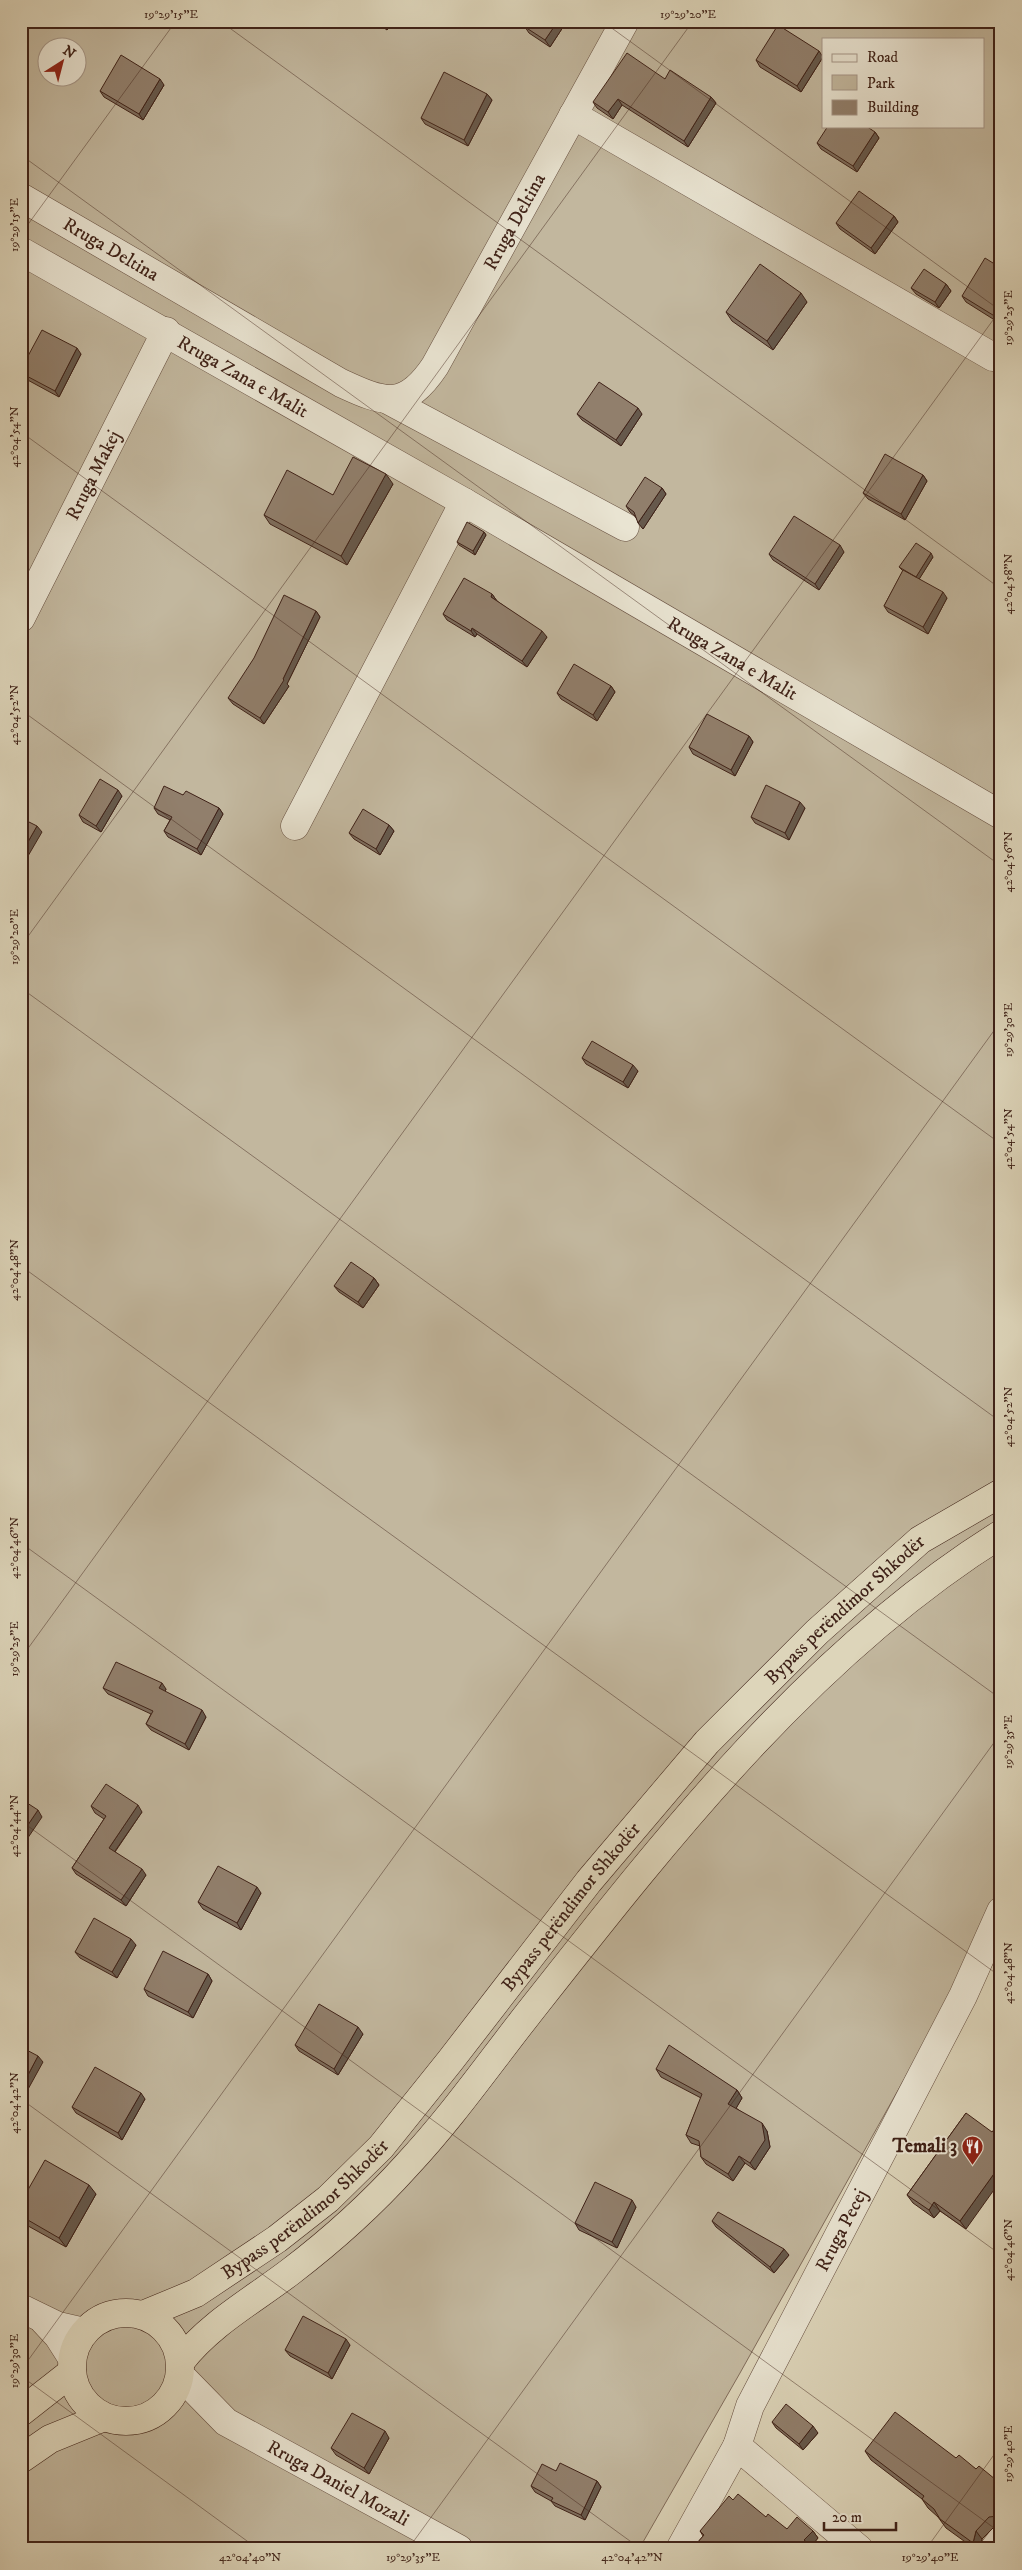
<svg xmlns="http://www.w3.org/2000/svg" width="1022" height="2570" font-family="'IM FELL DW Pica',serif">
<style>
.green{fill:#c2b79e;stroke:#806c5b;fill-rule:evenodd}
.lines{fill:none;stroke-linecap:round;stroke-linejoin:round}
.minor-casing{stroke:#664f40;stroke-width:29}
.highway-casing{stroke:#3f2218;stroke-width:29}
.minor{stroke:#e9e4d2;stroke-width:28}
.highway{stroke:#ddd5ba;stroke-width:28}
.wall{fill:#7d6d5d;stroke:#3f2218}
.shaded-wall{fill:#66594c;stroke:#3f2218}
.building{fill:#917f6c;stroke:#3f2218}
.ticks{fill:none;stroke:#3f2218;stroke-width:1;stroke-opacity:0.45}
.labels{text-anchor:middle;dominant-baseline:central;stroke-width:4;stroke-linejoin:round;paint-order:stroke}
.street-label{font-size:19px;fill:#3f2218;stroke:#e9e4d2}
.poi-label{font-size:19px;font-weight:bold;fill:#3f2218;stroke:#e9e4d2;text-anchor:end}
.neatline{fill:none;stroke:#3f2218;stroke-width:2}
.ticks-label{font-size:12px;text-anchor:middle;fill:#3f2218}
</style>
<rect width="100%" height="100%" fill="#ddd5ba"/>
<filter id="stains"><feTurbulence type="fractalNoise" baseFrequency=".004" numOctaves="4"/><feColorMatrix values="0 0 0 0 .2 0 0 0 0 .09 0 0 0 0 .02 0 0 0 .5 -.17"/></filter>
<radialGradient id="worn" r=".72"><stop offset=".6" stop-color="#630" stop-opacity="0"/><stop offset="1" stop-color="#630" stop-opacity=".3"/></radialGradient>
<!-- green -->
<path class="green" d="M 21,21 L 1001,21 L 1001,1906 L 740,2373 L 639,2549 L 21,2549 ZM 823,39 L 983,39 L 983,126 L 823,126 ZM 48,48 L 78,48 L 78,78 L 48,78 Z"/>
<g class="lines">
<defs>
<g id="minor">
<path d="M 573,115 L 993,357"/>
<path id="s1" d="M 21,197 L 341,383 C 384,403 405,411 435,366 L 625,21"/>
<path id="s2" d="M 21,251 L 464,502 L 1001,815"/>
<path d="M 386,399 L 625,527"/>
<path id="s3" d="M 21,618 L 166,331"/>
<path d="M 295,826 L 464,502"/>
<path d="M 21,2308 L 58,2326 L 84,2332"/>
<path d="M 44,2321 L 58,2336 L 72,2358"/>
<path id="s4" d="M 181,2376 L 226,2422 L 459,2549"/>
<path d="M 737,2446 L 859,2549"/>
<path id="s5" d="M 680,2549 L 737,2446 L 750,2406 L 963,1996 L 1001,1911"/>
<path d="M 994,2549 L 1001,2540"/>
</g>
<g id="highway">
<circle cx="126" cy="2367" r="54"/>
<path id="s6" d="M 143,2315 L 196,2293 L 277,2239 L 328,2199 L 381,2147 L 450,2061 L 589,1881 L 707,1742 L 817,1632 L 920,1540 L 1001,1493"/>
<path d="M 181,2361 C 211,2323 252,2301 290,2272 C 332,2240 371,2205 407,2165 C 451,2118 488,2065 528,2014 C 665,1840 810,1653 1001,1534"/>
<path d="M 21,2412 L 72,2372"/>
<path d="M 21,2459 L 50,2439 L 104,2417"/>
</g>
</defs>
<!-- minor casing -->
<use href="#minor" class="minor-casing"/>
<!-- highway casing -->
<use href="#highway" class="highway-casing"/>
<!-- minor -->
<use href="#minor" class="minor"/>
<!-- highway -->
<use href="#highway" class="highway"/>
</g>
<!-- wall -->
<path class="wall" d="M 374,21 L 393,21 L 387,30 Z
M 567,21 L 550,47 L 529,33 L 525,27 Z
M 823,57 L 801,92 L 760,67 L 756,60 Z
M 665,79 L 711,97 L 716,103 L 688,147 L 622,105 L 613,119 L 597,108 L 593,102 Z
M 164,85 L 143,120 L 104,97 L 100,91 Z
M 487,94 L 492,100 L 468,146 L 425,124 L 421,118 Z
M 875,132 L 879,138 L 857,172 L 821,149 L 817,143 Z
M 894,216 L 898,222 L 875,254 L 840,229 L 836,223 Z
M 1001,268 L 1001,324 L 966,302 L 962,296 Z
M 946,284 L 951,291 L 939,308 L 916,294 L 911,288 Z
M 807,302 L 773,350 L 732,321 L 726,312 Z
M 81,354 L 59,397 L 24,378 L 21,374 L 21,369 Z
M 577,414 L 642,414 L 621,446 L 582,420 Z
M 923,475 L 927,481 L 905,520 L 868,499 L 863,493 Z
M 393,484 L 347,565 L 270,524 L 264,515 L 333,495 Z
M 662,488 L 666,494 L 643,529 L 635,516 L 630,512 L 626,506 Z
M 484,532 L 486,535 L 475,555 L 459,545 L 457,542 Z
M 844,552 L 819,590 L 773,560 L 769,554 Z
M 933,557 L 919,579 L 947,598 L 928,634 L 888,612 L 884,606 L 903,571 L 899,567 Z
M 492,594 L 497,601 L 547,637 L 527,667 L 477,634 L 475,637 L 447,620 L 443,614 Z
M 316,611 L 320,617 L 287,684 L 289,686 L 264,724 L 233,704 L 228,698 Z
M 1001,665 L 1001,684 L 998,682 L 994,676 Z
M 611,686 L 615,692 L 597,721 L 561,699 L 557,693 Z
M 749,736 L 753,742 L 735,776 L 693,754 L 689,747 Z
M 183,795 L 219,808 L 223,814 L 201,855 L 168,837 L 164,831 L 170,820 L 158,814 L 154,808 Z
M 122,796 L 101,832 L 83,822 L 79,815 Z
M 805,808 L 789,840 L 755,823 L 751,817 Z
M 389,825 L 394,831 L 380,855 L 354,839 L 349,833 Z
M 582,1058 L 638,1071 L 628,1088 L 586,1064 Z
M 374,1278 L 379,1285 L 363,1308 L 339,1292 L 334,1286 Z
M 103,1688 L 166,1689 L 165,1692 L 206,1717 L 189,1750 L 151,1730 L 146,1724 L 151,1714 L 108,1694 Z
M 91,1806 L 142,1812 L 115,1852 L 146,1875 L 126,1906 L 76,1874 L 72,1868 L 104,1819 L 95,1813 Z
M 261,1893 L 241,1930 L 203,1909 L 198,1902 Z
M 136,1945 L 117,1978 L 80,1958 L 75,1952 Z
M 208,1974 L 212,1981 L 193,2018 L 148,1996 L 144,1989 Z
M 363,2034 L 338,2075 L 299,2051 L 295,2045 Z
M 656,2069 L 737,2090 L 742,2098 L 736,2108 L 767,2131 L 770,2147 L 755,2170 L 745,2163 L 733,2181 L 706,2164 L 701,2157 L 700,2146 L 691,2143 L 686,2135 L 701,2098 L 661,2077 Z
M 145,2099 L 122,2140 L 76,2113 L 72,2107 Z
M 966,2113 L 966,2229 L 940,2211 L 934,2218 L 913,2203 L 907,2195 Z
M 96,2194 L 66,2247 L 21,2222 L 21,2202 Z
M 636,2207 L 617,2248 L 579,2230 L 575,2223 Z
M 712,2221 L 789,2255 L 774,2273 L 716,2227 Z
M 350,2345 L 332,2379 L 290,2356 L 285,2350 Z
M 772,2422 L 818,2433 L 803,2450 L 776,2428 Z
M 389,2438 L 369,2474 L 336,2455 L 331,2448 Z
M 865,2451 L 956,2458 L 976,2469 L 1001,2484 L 1001,2525 L 995,2526 L 982,2539 L 980,2549 L 975,2549 L 946,2528 L 938,2517 L 928,2508 L 922,2499 L 871,2460 Z
M 556,2471 L 597,2481 L 601,2487 L 585,2520 L 555,2506 L 551,2501 L 535,2492 L 531,2486 Z
M 733,2500 L 787,2529 L 813,2531 L 818,2538 L 811,2546 L 815,2549 L 703,2549 L 698,2542 L 703,2536 L 700,2531 Z"/>
<!-- shaded-wall -->
<path class="shaded-wall" d="M 384,21 L 393,21 L 387,30 L 383,24 Z
M 558,21 L 567,21 L 550,47 L 545,40 Z
M 819,51 L 823,57 L 801,92 L 797,86 Z
M 160,79 L 164,85 L 143,120 L 139,114 Z
M 487,94 L 492,100 L 468,146 L 464,140 Z
M 711,97 L 716,103 L 688,147 L 684,141 Z
M 618,99 L 622,105 L 613,119 L 608,112 Z
M 875,132 L 879,138 L 857,172 L 853,166 Z
M 894,216 L 898,222 L 875,254 L 871,248 Z
M 946,284 L 951,291 L 939,308 L 935,302 Z
M 801,293 L 807,302 L 773,350 L 767,341 Z
M 77,348 L 81,354 L 59,397 L 55,391 Z
M 638,408 L 642,414 L 621,446 L 616,440 Z
M 386,474 L 393,484 L 347,565 L 341,556 Z
M 923,475 L 927,481 L 905,520 L 901,514 Z
M 662,488 L 666,494 L 643,529 L 638,523 Z
M 484,532 L 486,535 L 475,555 L 473,551 Z
M 840,545 L 844,552 L 819,590 L 815,584 Z
M 931,553 L 933,557 L 918,581 L 916,577 Z
M 943,592 L 947,598 L 928,634 L 923,627 Z
M 492,594 L 497,601 L 491,597 Z
M 316,611 L 320,617 L 287,684 L 289,686 L 264,724 L 260,718 L 283,679 Z
M 472,628 L 477,634 L 475,637 L 471,631 Z
M 542,631 L 547,637 L 527,667 L 522,661 Z
M 611,686 L 615,692 L 597,721 L 593,715 Z
M 749,736 L 753,742 L 735,776 L 731,770 Z
M 118,790 L 122,796 L 101,832 L 96,826 Z
M 800,802 L 805,808 L 789,840 L 785,833 Z
M 219,808 L 223,814 L 201,855 L 197,849 Z
M 389,825 L 394,831 L 380,855 L 376,849 Z
M 37,826 L 42,832 L 21,868 L 21,854 Z
M 633,1065 L 638,1071 L 628,1088 L 623,1082 Z
M 374,1278 L 379,1285 L 363,1308 L 358,1302 Z
M 162,1683 L 166,1689 L 164,1695 L 159,1688 Z
M 202,1710 L 206,1717 L 189,1750 L 185,1744 Z
M 138,1805 L 142,1812 L 113,1854 L 109,1848 Z
M 38,1810 L 42,1817 L 21,1848 L 21,1835 Z
M 142,1869 L 146,1875 L 126,1906 L 121,1900 Z
M 257,1887 L 261,1893 L 241,1930 L 237,1923 Z
M 131,1939 L 136,1945 L 117,1978 L 112,1972 Z
M 208,1974 L 212,1981 L 193,2018 L 188,2012 Z
M 358,2027 L 363,2034 L 338,2075 L 334,2069 Z
M 38,2056 L 43,2062 L 21,2102 L 21,2088 Z
M 737,2090 L 742,2098 L 734,2112 L 728,2104 Z
M 141,2093 L 145,2099 L 122,2140 L 118,2133 Z
M 762,2123 L 767,2131 L 770,2147 L 755,2170 L 750,2163 Z
M 739,2156 L 745,2163 L 733,2181 L 728,2174 Z
M 1001,2164 L 1001,2180 L 966,2229 L 960,2221 Z
M 89,2185 L 96,2194 L 66,2247 L 59,2238 Z
M 632,2200 L 636,2207 L 617,2248 L 612,2242 Z
M 934,2202 L 940,2211 L 934,2218 L 929,2210 Z
M 784,2249 L 789,2255 L 774,2273 L 770,2267 Z
M 346,2339 L 350,2345 L 332,2379 L 328,2373 Z
M 813,2426 L 818,2433 L 803,2450 L 799,2444 Z
M 385,2431 L 389,2438 L 369,2474 L 364,2468 Z
M 597,2481 L 601,2487 L 585,2520 L 581,2515 Z
M 813,2531 L 818,2538 L 810,2548 L 804,2540 Z
M 976,2531 L 982,2539 L 980,2549 L 977,2549 L 973,2543 Z"/>
<!-- building -->
<path class="building" d="M 528,21 L 558,21 L 545,40 L 525,27 Z
M 778,25 L 819,51 L 797,86 L 756,60 Z
M 627,53 L 665,79 L 670,70 L 711,97 L 684,141 L 618,99 L 608,112 L 593,102 Z
M 121,55 L 160,79 L 139,114 L 100,91 Z
M 444,72 L 487,94 L 464,140 L 421,118 Z
M 828,126 L 866,126 L 875,132 L 853,166 L 817,143 Z
M 859,191 L 894,216 L 871,248 L 836,223 Z
M 985,258 L 1001,268 L 1001,320 L 962,296 Z
M 760,264 L 801,293 L 767,341 L 726,312 Z
M 924,269 L 946,284 L 935,302 L 911,288 Z
M 42,330 L 77,348 L 55,391 L 21,373 L 21,369 Z
M 599,382 L 638,408 L 616,440 L 577,414 Z
M 885,454 L 923,475 L 901,514 L 863,493 Z
M 353,457 L 386,474 L 341,556 L 264,515 L 287,470 L 333,495 Z
M 645,477 L 662,488 L 638,523 L 634,512 L 626,506 Z
M 794,516 L 840,545 L 815,584 L 769,554 Z
M 467,522 L 484,532 L 473,551 L 457,542 Z
M 916,543 L 931,553 L 916,577 L 899,567 Z
M 903,570 L 943,592 L 923,627 L 884,606 Z
M 464,578 L 492,594 L 491,597 L 542,631 L 522,661 L 472,628 L 471,631 L 443,614 Z
M 284,595 L 316,611 L 283,679 L 284,680 L 260,718 L 228,698 L 254,658 Z
M 574,664 L 611,686 L 593,715 L 557,693 Z
M 1001,665 L 1001,681 L 994,676 Z
M 707,714 L 749,736 L 731,770 L 689,747 Z
M 100,779 L 118,790 L 96,826 L 79,815 Z
M 766,785 L 800,802 L 785,833 L 751,817 Z
M 164,786 L 183,795 L 186,791 L 219,808 L 197,849 L 164,831 L 172,817 L 154,808 Z
M 363,809 L 389,825 L 376,849 L 349,833 Z
M 21,818 L 37,826 L 21,854 Z
M 592,1041 L 633,1065 L 623,1082 L 582,1058 Z
M 351,1262 L 374,1278 L 358,1302 L 334,1286 Z
M 116,1662 L 162,1683 L 159,1688 L 202,1710 L 185,1744 L 146,1724 L 153,1711 L 103,1688 Z
M 106,1784 L 138,1805 L 109,1848 L 142,1869 L 121,1900 L 72,1868 L 106,1816 L 91,1806 Z
M 21,1799 L 38,1810 L 21,1835 Z
M 218,1866 L 257,1887 L 237,1923 L 198,1902 Z
M 94,1918 L 131,1939 L 112,1972 L 75,1952 Z
M 163,1951 L 208,1974 L 188,2012 L 144,1989 Z
M 319,2004 L 358,2027 L 334,2069 L 295,2045 Z
M 669,2045 L 737,2090 L 728,2104 L 762,2123 L 765,2140 L 750,2163 L 739,2156 L 728,2174 L 701,2157 L 699,2141 L 686,2135 L 702,2094 L 656,2069 Z
M 21,2047 L 38,2056 L 21,2088 Z
M 95,2067 L 141,2093 L 118,2133 L 72,2107 Z
M 966,2113 L 992,2132 L 1001,2121 L 1001,2164 L 960,2221 L 934,2202 L 929,2210 L 907,2195 Z
M 45,2160 L 89,2185 L 59,2238 L 21,2216 L 21,2202 Z
M 595,2182 L 632,2200 L 612,2242 L 575,2223 Z
M 718,2212 L 784,2249 L 770,2267 L 712,2221 Z
M 303,2316 L 346,2339 L 328,2373 L 285,2350 Z
M 786,2404 L 813,2426 L 799,2444 L 772,2422 Z
M 895,2412 L 956,2458 L 959,2455 L 976,2469 L 979,2466 L 1001,2484 L 998,2487 L 1001,2490 L 1001,2517 L 998,2516 L 989,2517 L 976,2531 L 973,2543 L 940,2519 L 934,2509 L 922,2499 L 924,2496 L 865,2451 Z
M 352,2413 L 385,2431 L 364,2468 L 331,2448 Z
M 560,2463 L 597,2481 L 581,2515 L 551,2501 L 553,2498 L 531,2486 L 542,2464 L 556,2471 Z
M 738,2494 L 766,2517 L 768,2514 L 787,2529 L 797,2517 L 813,2531 L 804,2540 L 815,2549 L 706,2549 L 698,2542 L 704,2535 L 700,2531 L 729,2496 L 733,2500 Z"/>
<!-- ticks -->
<path class="ticks" d="M 220,21 L 1001,589M 602,21 L 1001,311M 984,21 L 1001,33M 21,155 L 1001,866M 21,234 L 176,21M 21,432 L 1001,1144M 21,710 L 1001,1422M 21,946 L 693,21M 21,988 L 1001,1699M 21,1266 L 1001,1977M 21,1543 L 1001,2255M 21,1658 L 1001,309M 21,1821 L 1001,2533M 21,2099 L 641,2549M 21,2370 L 1001,1021M 21,2376 L 258,2549M 408,2549 L 1001,1733M 926,2549 L 1001,2445"/>
<!-- icons -->
<defs>
<symbol id="restaurant-pin" viewBox="-11 -11 22 30"><path d="M0 17L-7.5 6A9.5 9.5 0 1 1 7.5 6Z" fill="#8f2418" stroke="#e9e4d2"/><path d="M-5-6h1v4h1v-4h1v4h1v-4h1v5L-1.5 .5V6h-2V.5L-5-1ZM5-6V6H3V1.5H1.5Q1.5-4 5-6Z" fill="#fff"/></symbol>
</defs>
<g fill-rule="evenodd">
<use href="#restaurant-pin" x="960" y="2134" width="25" height="34"/>
</g>
<g class="labels">
<!-- street labels -->
<g class="street-label">
<text stroke="none"><textPath href="#s1" startOffset="645">Rruga Deltina</textPath></text>
<text stroke="none"><textPath href="#s1" startOffset="104">Rruga Deltina</textPath></text>
<text stroke="none"><textPath href="#s2" startOffset="255">Rruga Zana e Malit</textPath></text>
<text stroke="none"><textPath href="#s3" startOffset="160">Rruga Makej</textPath></text>
<text stroke="none"><textPath href="#s2" startOffset="820">Rruga Zana e Malit</textPath></text>
<text stroke="none"><textPath href="#s6" startOffset="1005">Bypass perëndimor Shkodër</textPath></text>
<text stroke="none"><textPath href="#s6" startOffset="600">Bypass perëndimor Shkodër</textPath></text>
<text stroke="none"><textPath href="#s6" startOffset="195">Bypass perëndimor Shkodër</textPath></text>
<text stroke="none"><textPath href="#s5" startOffset="358">Rruga Pecej</textPath></text>
<text stroke="none"><textPath href="#s4" startOffset="192">Rruga Daniel Mozali</textPath></text>
</g>
<!-- poi labels -->
<g class="poi-label">
<text x="957" y="2146">Temali 3</text>
</g>
</g>
<!-- margin -->
<rect width="1022" height="2570" fill="none" stroke="#ddd5ba" stroke-width="55"/>
<!-- legend -->
<rect x="822" y="38" width="162" height="90" fill="#e9e4d2" stroke="#a59688"/>
<rect x="832" y="54" width="25" height="8" fill="#e9e4d2" stroke="#a59688"/>
<text x="867" y="62" font-size="15" fill="#3f2218">Road</text>
<rect x="832" y="75" width="25" height="15" fill="#c2b79e" stroke="#a59688"/>
<text x="867" y="88" font-size="15" fill="#3f2218">Park</text>
<rect x="832" y="100" width="25" height="15" fill="#917f6c" stroke="#a59688"/>
<text x="867" y="112" font-size="15" fill="#3f2218">Building</text>
<!-- north arrow -->
<g transform="translate(62 62) rotate(36)"><circle r="24" fill="#e9e4d2" stroke="#a59688"/>
<path d="M0-4L9 19L0 12L-9 19Z" fill="#8f2418"/>
<text y="-8" font-size="14" font-weight="bold" text-anchor="middle" fill="#3f2218">N</text>
</g>
<!-- scale -->
<path d="M824 2522v8h72v-8" fill="none" stroke="#3f2218" stroke-width="2.5"/>
<text x="832" y="2522" font-size="15" fill="#3f2218" stroke="#e9e4d2" stroke-width="4" paint-order="stroke">20 m</text>
<rect x="28" y="28" width="966" height="2514" class="neatline"/>
<g class="ticks-label">
<text x="171" y="18">19°29'15"E</text>
<text x="688" y="18">19°29'20"E</text>
<text transform="translate(14 225) rotate(-90)" y="4">19°29'15"E</text>
<text transform="translate(1008 318) rotate(-90)" y="4">19°29'25"E</text>
<text transform="translate(14 437) rotate(-90)" y="4">42°04'54"N</text>
<text transform="translate(1008 584) rotate(-90)" y="4">42°04'58"N</text>
<text transform="translate(14 715) rotate(-90)" y="4">42°04'52"N</text>
<text transform="translate(1008 862) rotate(-90)" y="4">42°04'56"N</text>
<text transform="translate(14 937) rotate(-90)" y="4">19°29'20"E</text>
<text transform="translate(1008 1030) rotate(-90)" y="4">19°29'30"E</text>
<text transform="translate(1008 1139) rotate(-90)" y="4">42°04'54"N</text>
<text transform="translate(14 1270) rotate(-90)" y="4">42°04'48"N</text>
<text transform="translate(1008 1417) rotate(-90)" y="4">42°04'52"N</text>
<text transform="translate(14 1548) rotate(-90)" y="4">42°04'46"N</text>
<text transform="translate(14 1649) rotate(-90)" y="4">19°29'25"E</text>
<text transform="translate(1008 1742) rotate(-90)" y="4">19°29'35"E</text>
<text transform="translate(14 1826) rotate(-90)" y="4">42°04'44"N</text>
<text transform="translate(1008 1973) rotate(-90)" y="4">42°04'48"N</text>
<text transform="translate(14 2103) rotate(-90)" y="4">42°04'42"N</text>
<text transform="translate(1008 2250) rotate(-90)" y="4">42°04'46"N</text>
<text transform="translate(14 2361) rotate(-90)" y="4">19°29'30"E</text>
<text transform="translate(1008 2454) rotate(-90)" y="4">19°29'40"E</text>
<text x="250" y="2561">42°04'40"N</text>
<text x="413" y="2561">19°29'35"E</text>
<text x="632" y="2561">42°04'42"N</text>
<text x="930" y="2561">19°29'40"E</text>
</g>
<rect width="100%" height="100%" filter="url(#stains)"/>
<rect width="100%" height="100%" fill="url(#worn)"/>
</svg>
